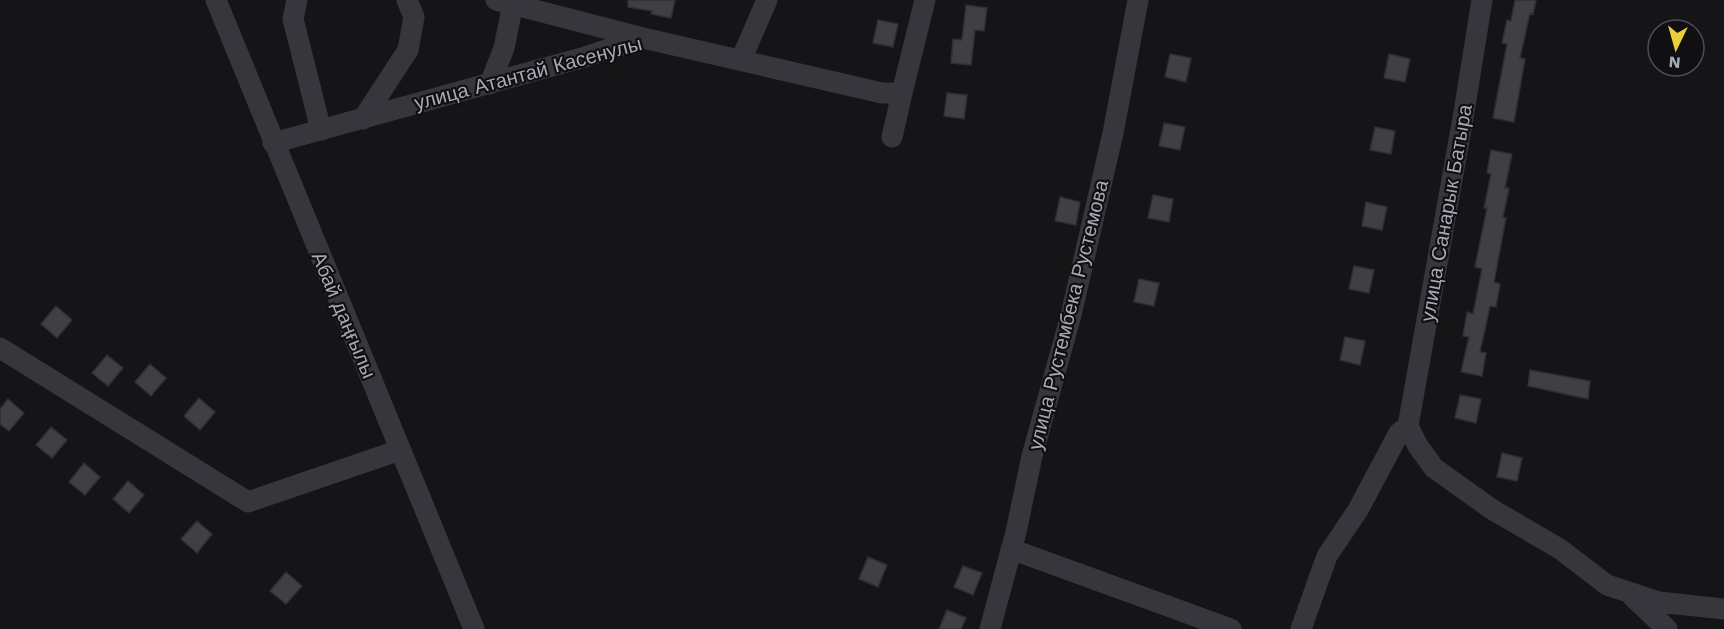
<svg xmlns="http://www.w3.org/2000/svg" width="1724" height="629" font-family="'Work Sans',sans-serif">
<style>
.building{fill:#403f44;stroke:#302f33;stroke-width:1.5}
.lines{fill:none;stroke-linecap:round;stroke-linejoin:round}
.minor{stroke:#37363c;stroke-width:21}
.labels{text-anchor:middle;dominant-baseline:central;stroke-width:4.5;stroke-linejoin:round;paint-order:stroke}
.street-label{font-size:20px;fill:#a8a9b6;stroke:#101012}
</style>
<rect width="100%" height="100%" fill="#151517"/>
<!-- building -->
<path class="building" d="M 628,0 L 675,0 L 671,18 L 651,14 L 652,11 L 628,7 Z
M 1515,0 L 1536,0 L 1533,14 L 1530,13 L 1520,58 L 1525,59 L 1514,122 L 1493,118 L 1507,44 L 1502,43 L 1507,20 L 1511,21 Z
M 966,5 L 987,8 L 984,31 L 975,30 L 971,65 L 951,63 L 953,39 L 962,40 Z
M 878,20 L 898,24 L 893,47 L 873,43 Z
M 1170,54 L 1191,58 L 1186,82 L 1165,77 Z
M 1389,54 L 1410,59 L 1405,82 L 1384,78 Z
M 947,93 L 967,95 L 964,119 L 944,116 Z
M 1164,123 L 1185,127 L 1180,150 L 1159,146 Z
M 1375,127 L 1395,131 L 1391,154 L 1370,150 Z
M 1491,150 L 1512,154 L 1505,188 L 1509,188 L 1503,217 L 1506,218 L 1494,282 L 1500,284 L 1496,307 L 1490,306 L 1480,352 L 1486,353 L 1482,376 L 1461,372 L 1469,337 L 1463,336 L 1467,312 L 1473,314 L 1482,269 L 1475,267 L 1487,208 L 1484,208 L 1491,174 L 1487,173 Z
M 1153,195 L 1173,199 L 1169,222 L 1148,218 Z
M 1060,197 L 1080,202 L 1076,225 L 1055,221 Z
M 1366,202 L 1387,207 L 1382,230 L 1362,226 Z
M 1354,266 L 1374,270 L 1369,293 L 1349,289 Z
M 1139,279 L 1159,283 L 1154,306 L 1134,302 Z
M 56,306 L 72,320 L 57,338 L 41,324 Z
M 1345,337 L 1365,341 L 1360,365 L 1340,360 Z
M 107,355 L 123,368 L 108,386 L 92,373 Z
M 150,364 L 166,378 L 151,396 L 135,382 Z
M 1530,370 L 1590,381 L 1588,399 L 1528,386 Z
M 1460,395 L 1481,399 L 1476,423 L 1455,418 Z
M 199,398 L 215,412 L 200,430 L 184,416 Z
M 8,399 L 24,413 L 9,431 L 0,424 L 0,409 Z
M 51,427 L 67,440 L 52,458 L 36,445 Z
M 1502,453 L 1522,458 L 1517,481 L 1497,477 Z
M 84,463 L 100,477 L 85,495 L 69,482 Z
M 128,481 L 144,495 L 129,513 L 113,499 Z
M 197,521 L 212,534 L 197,553 L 181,539 Z
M 868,557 L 887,565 L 878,587 L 859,579 Z
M 963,566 L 982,573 L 973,595 L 954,587 Z
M 286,572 L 302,586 L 286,604 L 270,591 Z
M 947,610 L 966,618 L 961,629 L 939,629 Z"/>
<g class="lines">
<!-- minor -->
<path class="minor" d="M 216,0 L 474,629
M 297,0 L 293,19 L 321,130
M 496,0 L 643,38
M 741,60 L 767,0
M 490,84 L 504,48 L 513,4
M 363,119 L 408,50 L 414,17 L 407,0
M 892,137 L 902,93
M 273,143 L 585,57 L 643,38 L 882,93 L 902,93 L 925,0
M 0,348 L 248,502 L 400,450
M 1408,426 L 1463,118 L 1482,0
M 1011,549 L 1231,629
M 1632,596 L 1667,629
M 990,629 L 1016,532 L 1032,456 L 1071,315 L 1113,133 L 1138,0
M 1301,629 L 1327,556 L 1358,510 L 1399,433 L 1408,426 L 1418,446 L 1434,468 L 1493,510 L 1560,549 L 1607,585 L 1659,602 L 1724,609"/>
</g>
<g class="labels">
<!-- street labels -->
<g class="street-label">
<text transform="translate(528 73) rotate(-15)">улица Атантай Касенулы</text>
<text transform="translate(1446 213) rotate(-80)">улица Санарык Батыра</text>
<text transform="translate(344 315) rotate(67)">Абай даңғылы</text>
<text transform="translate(1068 315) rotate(-76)">улица Рустембека Рустемова</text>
</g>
</g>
<!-- north arrow -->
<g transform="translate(1676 48) rotate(185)"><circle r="28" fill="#101012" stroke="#4d4d54" stroke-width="1.5"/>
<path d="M0-4.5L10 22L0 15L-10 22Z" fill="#e8cf3c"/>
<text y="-9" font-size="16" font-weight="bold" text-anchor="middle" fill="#a8a9b6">N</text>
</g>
</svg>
